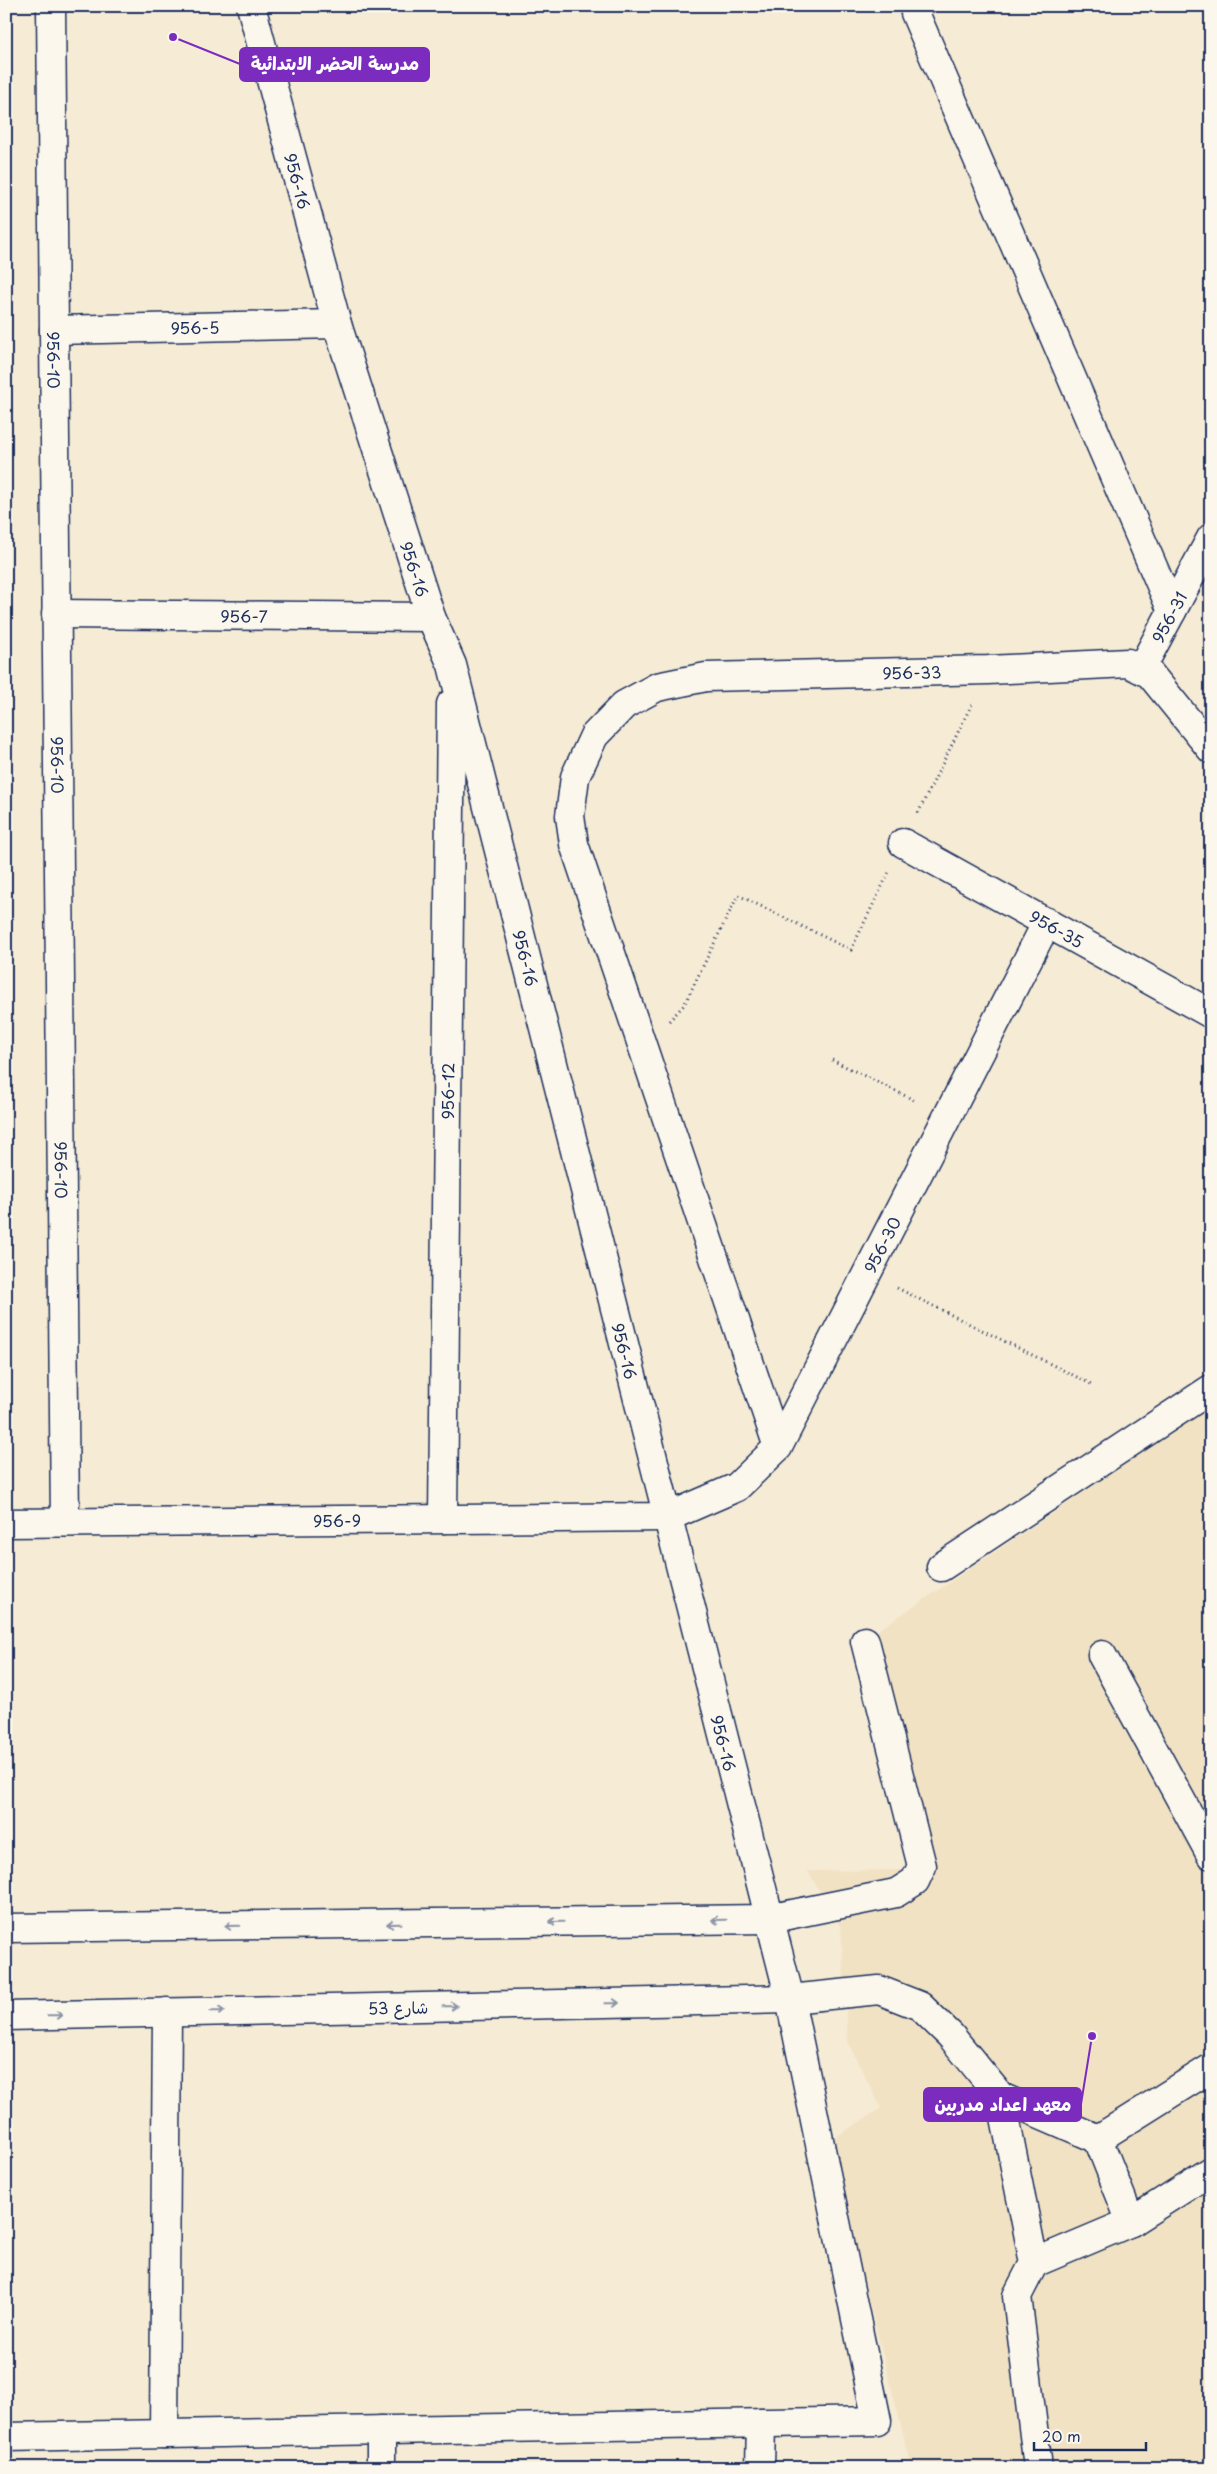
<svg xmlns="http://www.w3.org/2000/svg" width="1217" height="2474" font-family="'Playpen Sans','Playpen Sans Arabic',sans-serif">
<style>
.built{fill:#f2e2c4}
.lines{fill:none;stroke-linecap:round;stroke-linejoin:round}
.minor-casing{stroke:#1b2f5e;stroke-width:31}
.path{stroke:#1b2f5e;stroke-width:3;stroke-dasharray:1 4;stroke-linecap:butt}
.minor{stroke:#fbf7ec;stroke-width:28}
.oneway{stroke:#8b93a5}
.labels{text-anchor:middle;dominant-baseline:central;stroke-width:5;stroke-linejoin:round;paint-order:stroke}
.street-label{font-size:16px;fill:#1b2f5e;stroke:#fbf7ec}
.leader{fill:none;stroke:#7b2cbf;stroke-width:2}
.callout-dot{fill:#7b2cbf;stroke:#fbf7ec;stroke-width:2}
.callout{fill:#7b2cbf;stroke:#7b2cbf;stroke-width:2}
.callout-label{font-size:18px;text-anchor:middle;font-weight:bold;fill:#fff}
</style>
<rect width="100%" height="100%" fill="#f6ebd5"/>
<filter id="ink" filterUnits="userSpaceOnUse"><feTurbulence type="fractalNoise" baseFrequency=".02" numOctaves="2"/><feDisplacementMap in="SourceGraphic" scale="10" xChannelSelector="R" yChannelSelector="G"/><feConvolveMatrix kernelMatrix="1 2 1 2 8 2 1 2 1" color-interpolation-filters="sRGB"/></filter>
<g filter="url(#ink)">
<!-- built -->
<path class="built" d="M 1211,1407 L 1211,2468 L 912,2468 L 828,2142 L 881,2108 L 848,2043 L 841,1928 L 808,1871 L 911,1870 L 871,1635 Z"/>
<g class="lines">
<defs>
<g id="minor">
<path id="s1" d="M 51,6 L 65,1522"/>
<path d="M 915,13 L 1172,611"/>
<path id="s2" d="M 54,330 L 337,324"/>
<path id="s3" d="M 56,614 L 431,617"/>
<path id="s4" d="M 1141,669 L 1211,538"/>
<path id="s5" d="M 903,843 L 1211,1014"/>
<path id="s6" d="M 778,1447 L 574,844 L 570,816 L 575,777 L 594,736 L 624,705 L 657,687 L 706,677 L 988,670 L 1128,663 L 1150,674 L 1211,749"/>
<path id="s7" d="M 443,1519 L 451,704"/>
<path id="s8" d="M 6,1523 L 668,1517 L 737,1487 L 778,1447 L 1047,922"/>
<path d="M 941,1567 L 1211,1389"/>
<path d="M 1102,1655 L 1211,1855"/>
<path d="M 6,1928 L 768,1919 L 896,1893 L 915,1881 L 922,1866 L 865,1641"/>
<path d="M 6,2016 L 790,1999 L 879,1990 L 920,2006 L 951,2036 L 1001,2097 L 1034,2263 L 1017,2296 L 1038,2468"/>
<path d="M 1001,2097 L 1098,2139 L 1211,2068"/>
<path d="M 1098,2139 L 1131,2222"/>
<path d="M 1034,2263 L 1131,2222 L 1211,2171"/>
<path d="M 164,2434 L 167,2012"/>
<path d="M 6,2437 L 877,2421 L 790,1999 L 452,665 L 431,617 L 337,324 L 251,6"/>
<path d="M 381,2468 L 381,2430"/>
<path d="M 760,2468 L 761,2423"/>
</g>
</defs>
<!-- minor casing -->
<use href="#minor" class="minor-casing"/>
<!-- path -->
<path class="path" d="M 918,813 L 972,704
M 669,1021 L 684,1005 L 738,895 L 851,950 L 889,872
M 832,1060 L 916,1101
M 897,1288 L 1093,1385"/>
<!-- minor -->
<use href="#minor" class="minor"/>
</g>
<!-- one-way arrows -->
<defs><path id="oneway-shaft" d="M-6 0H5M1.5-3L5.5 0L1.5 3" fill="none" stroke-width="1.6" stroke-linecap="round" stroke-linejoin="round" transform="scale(1.25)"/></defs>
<g class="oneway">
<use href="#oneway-shaft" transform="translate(719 1920) rotate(179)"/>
<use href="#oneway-shaft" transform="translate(556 1922) rotate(179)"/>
<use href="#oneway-shaft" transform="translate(394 1924) rotate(179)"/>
<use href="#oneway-shaft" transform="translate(232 1926) rotate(179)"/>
<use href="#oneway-shaft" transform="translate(612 2003) rotate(-1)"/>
<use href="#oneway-shaft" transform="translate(450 2006) rotate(-1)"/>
<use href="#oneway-shaft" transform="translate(217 2011) rotate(-1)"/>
<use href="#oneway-shaft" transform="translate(55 2015) rotate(-1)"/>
</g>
</g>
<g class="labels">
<!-- street labels -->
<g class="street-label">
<text transform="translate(298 181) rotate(75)">956-16</text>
<text stroke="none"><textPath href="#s2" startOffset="141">956-5</textPath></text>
<text stroke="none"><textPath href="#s1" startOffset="354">956-10</textPath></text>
<text transform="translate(415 569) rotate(72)">956-16</text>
<text stroke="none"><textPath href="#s3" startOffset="188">956-7</textPath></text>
<text stroke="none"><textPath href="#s4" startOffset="59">956-31</textPath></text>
<text stroke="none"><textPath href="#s6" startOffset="1086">956-33</textPath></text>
<text stroke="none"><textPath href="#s1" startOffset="759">956-10</textPath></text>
<text stroke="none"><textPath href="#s5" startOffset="176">956-35</textPath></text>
<text transform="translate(526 958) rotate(76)">956-16</text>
<text stroke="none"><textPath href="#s7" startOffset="428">956-12</textPath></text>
<text stroke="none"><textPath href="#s1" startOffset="1164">956-10</textPath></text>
<text stroke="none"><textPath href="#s8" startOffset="1022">956-30</textPath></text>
<text transform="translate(625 1351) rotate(76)">956-16</text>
<text stroke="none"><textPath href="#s8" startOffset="331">956-9</textPath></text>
<text transform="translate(724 1743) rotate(76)">956-16</text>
<text transform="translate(398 2007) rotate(-1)">شارع 53</text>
</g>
</g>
<!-- callouts -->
<path class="leader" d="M173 37L240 64M1092 2036L1081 2104"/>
<g class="callout-dot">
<circle cx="173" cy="37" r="5"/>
<circle cx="1092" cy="2036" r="5"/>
</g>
<g class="callout">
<rect x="240" y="48" width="189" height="33" rx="5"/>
<rect x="924" y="2088" width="157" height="33" rx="5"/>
</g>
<g class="callout-label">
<text x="335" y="70">مدرسة الحضر الابتدائية</text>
<text x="1003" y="2111">معهد اعداد مدربين</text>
</g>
<!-- margin -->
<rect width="1217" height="2474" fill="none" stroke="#fbf7ec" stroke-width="25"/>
<rect x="12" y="12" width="1192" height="2449" fill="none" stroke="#1b2f5e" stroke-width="2" filter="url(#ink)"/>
<!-- scale -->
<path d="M1034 2442v8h112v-8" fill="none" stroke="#1b2f5e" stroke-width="2.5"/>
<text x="1042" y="2442" font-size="15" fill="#1b2f5e" stroke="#fbf7ec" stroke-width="4" paint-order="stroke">20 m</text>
</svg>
